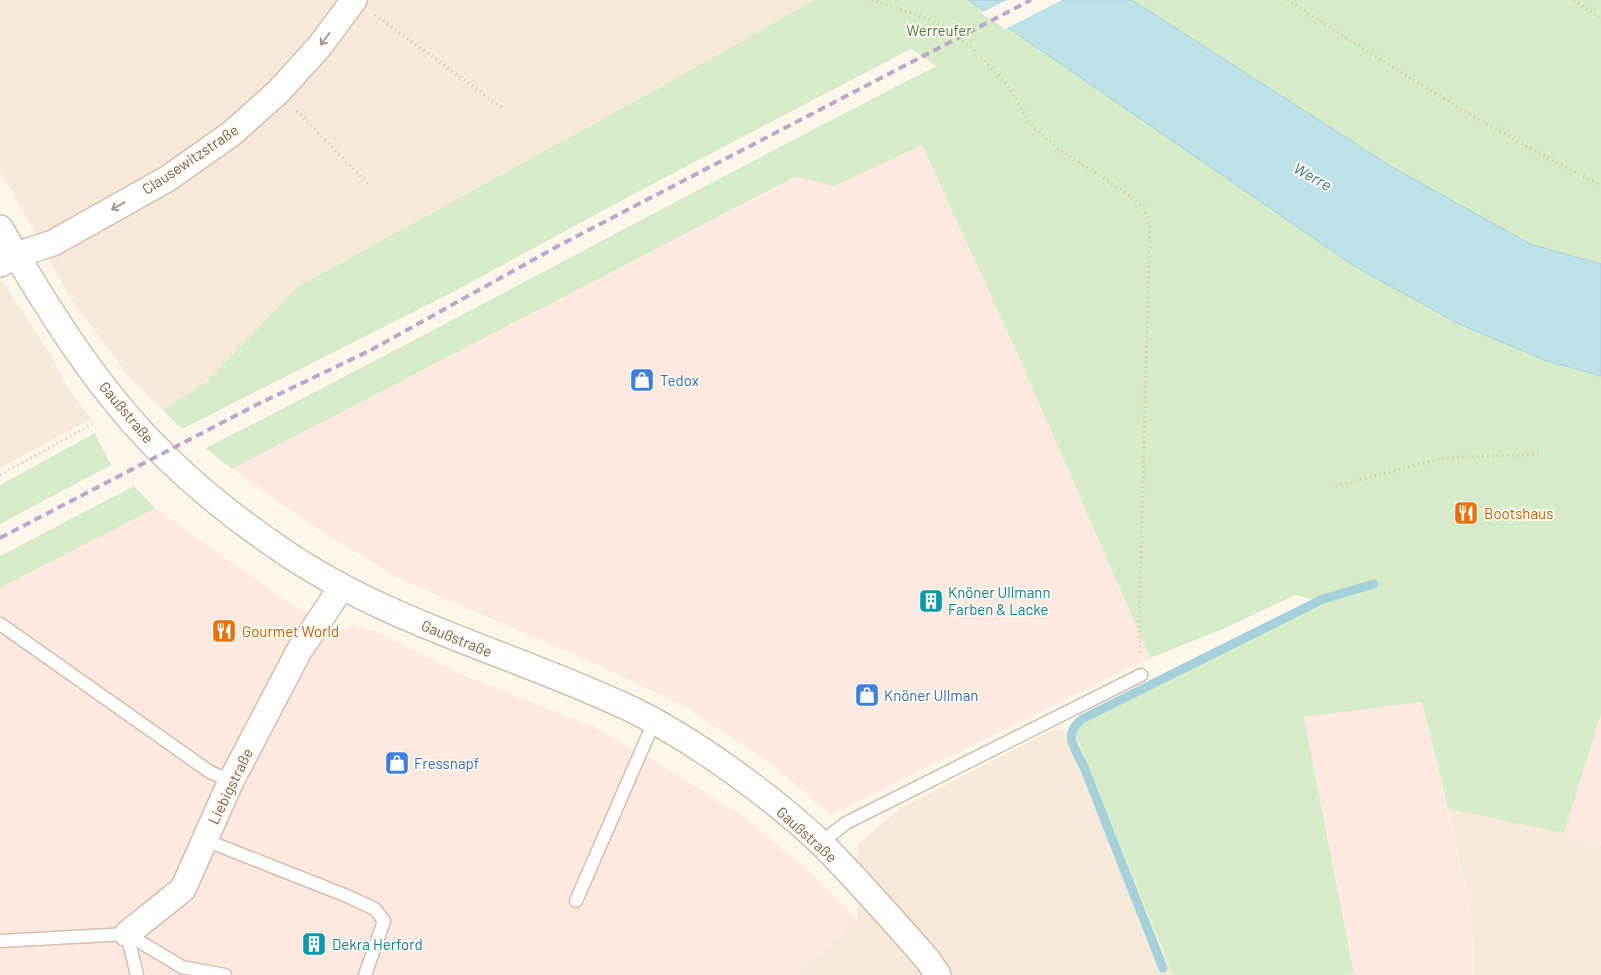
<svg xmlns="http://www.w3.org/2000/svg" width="1601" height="975" font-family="Barlow,sans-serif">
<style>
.residential{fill:#f5e9d9}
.commercial{fill:#fde9df}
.green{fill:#d6ecc8}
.water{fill:#bee1e8;stroke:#a4d0da}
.pier{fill:#fdf7eb}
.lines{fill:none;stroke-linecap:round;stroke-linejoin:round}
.stream{stroke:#a4d0da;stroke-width:9}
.lane-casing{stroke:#d1bfaf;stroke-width:15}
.street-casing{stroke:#d1bfaf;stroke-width:28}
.path{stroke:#d9bba4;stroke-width:3;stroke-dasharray:1 4;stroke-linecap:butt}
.lane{stroke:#fff;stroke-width:12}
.street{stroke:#fff;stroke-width:25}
.rail{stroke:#bba7c9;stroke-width:4;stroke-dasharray:8 5;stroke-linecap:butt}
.oneway{stroke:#a9968b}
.labels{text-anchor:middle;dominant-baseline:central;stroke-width:4;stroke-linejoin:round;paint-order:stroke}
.park-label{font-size:15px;fill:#4f7a41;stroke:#fffbf3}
.street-label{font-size:15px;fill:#7a5e4c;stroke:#fffbf3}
.shop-label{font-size:15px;fill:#366cbe;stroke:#fffbf3;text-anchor:start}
.food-label{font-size:15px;fill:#c56008;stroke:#fffbf3;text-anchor:start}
.culture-label{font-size:15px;fill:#0d838f;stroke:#fffbf3;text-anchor:start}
.water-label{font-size:16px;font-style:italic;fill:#427886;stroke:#fffbf3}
</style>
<rect width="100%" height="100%" fill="#fdf7eb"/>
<!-- residential -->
<path class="residential" d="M 0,0 L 814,0 L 659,88 L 299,286 L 206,382 L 163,410 L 127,374 L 71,299 L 0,170 Z
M 0,277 L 45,346 L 72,394 L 91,419 L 0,468 Z
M 1054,729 L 1075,733 L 1173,975 L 795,975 L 857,919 L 858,844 L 901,808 Z
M 1448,809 L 1564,833 L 1601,846 L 1601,975 L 1474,975 L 1471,912 Z"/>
<!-- commercial -->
<path class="commercial" d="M 922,145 L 1022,364 L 1150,658 L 830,815 L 776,767 L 682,705 L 587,660 L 400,579 L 318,529 L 232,469 L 796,177 L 835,186 Z
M 155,508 L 287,602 L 337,631 L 353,625 L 375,631 L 457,673 L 592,726 L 667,768 L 743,817 L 808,870 L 857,919 L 795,975 L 0,975 L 0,588 Z
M 1422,702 L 1471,912 L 1474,975 L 1345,975 L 1354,973 L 1350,947 L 1304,717 Z
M 1601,714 L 1601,846 L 1564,833 Z"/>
<!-- green -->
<path class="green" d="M 814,0 L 968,0 L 1008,28 L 1547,361 L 1601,376 L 1601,714 L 1564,833 L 1448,809 L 1422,702 L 1304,717 L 1354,973 L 1345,975 L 1173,975 L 1075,733 L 1083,720 L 1323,602 L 1295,595 L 1221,630 L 1150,658 L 1022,364 L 922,145 L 835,186 L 795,177 L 232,469 L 206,448 C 451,323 692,191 936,66 L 911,49 L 645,188 L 449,294 L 182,429 L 163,410 L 206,382 L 299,286 L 659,88 Z
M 1132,0 L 1601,0 L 1601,264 L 1530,244 L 1392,167 Z
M 95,433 L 111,465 L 0,524 L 0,485 Z
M 134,486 L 155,508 L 0,588 L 0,556 Z"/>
<!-- water -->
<path class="water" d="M 968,0 L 1132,0 L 1392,167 L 1530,244 L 1601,264 L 1601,376 L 1547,361 L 1459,324 L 1354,266 Z"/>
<!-- pier -->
<path class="pier" d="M 1007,0 L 1062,0 L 1005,29 L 981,13 Z"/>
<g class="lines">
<!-- stream -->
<path class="stream" d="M 1163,968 L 1084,767 C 1075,748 1062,735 1082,719 L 1323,599 L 1374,584"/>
<defs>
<path id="lane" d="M 0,624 L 210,772 L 231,781
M 205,840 L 347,896 L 375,909 L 384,921 L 365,975
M 820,843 L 846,823 L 1141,675
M 576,901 L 654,722
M 127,934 L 137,975
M 0,941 L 127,934 L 182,967 L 225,975"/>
<path id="street" d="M 0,228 C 48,309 99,393 167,458 C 202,492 240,522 280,549 C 388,624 516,654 633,710 C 694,740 771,796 821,843 C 858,880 893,920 927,959 L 938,975
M 0,264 L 16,255 L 53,243 L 167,179 L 231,134 L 278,92 L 319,47 L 354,0
M 127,934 L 183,889 L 231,781 L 299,651 L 341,588"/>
</defs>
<!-- lane casing -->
<use href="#lane" class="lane-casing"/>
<!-- street casing -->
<use href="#street" class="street-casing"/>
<!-- path -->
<path class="path" d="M 872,0 L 929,19 L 946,28 L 976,51 L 1009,87 L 1029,123 L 1058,149 L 1131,196 L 1144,209 L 1150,224 L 1139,626 L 1140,656
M 1287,0 C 1389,66 1492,131 1601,185
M 1574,0 L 1601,19
M 375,15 L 504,109
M 297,111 L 368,184
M 0,475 L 96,422
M 1336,486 L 1443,458 L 1542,454"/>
<!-- lane -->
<use href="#lane" class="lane"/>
<!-- street -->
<use href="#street" class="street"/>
<!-- rail -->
<path class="rail" d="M 0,538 L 254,406 L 371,350 L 558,246 L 1031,0"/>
</g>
<!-- one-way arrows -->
<defs><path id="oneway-shaft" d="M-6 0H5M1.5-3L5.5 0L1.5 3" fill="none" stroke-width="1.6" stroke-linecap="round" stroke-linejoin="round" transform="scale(1.25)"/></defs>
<g class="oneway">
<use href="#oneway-shaft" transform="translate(325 39) rotate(127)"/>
<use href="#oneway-shaft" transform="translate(118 206) rotate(151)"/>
</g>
<!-- icons -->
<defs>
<symbol id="shop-square" viewBox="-11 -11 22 22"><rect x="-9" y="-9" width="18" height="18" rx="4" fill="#3f7fe0" stroke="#fffbf3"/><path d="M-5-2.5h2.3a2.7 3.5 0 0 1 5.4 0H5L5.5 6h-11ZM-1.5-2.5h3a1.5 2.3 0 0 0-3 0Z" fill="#fff"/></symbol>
<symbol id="restaurant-square" viewBox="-11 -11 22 22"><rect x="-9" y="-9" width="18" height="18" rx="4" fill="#e8710a" stroke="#fffbf3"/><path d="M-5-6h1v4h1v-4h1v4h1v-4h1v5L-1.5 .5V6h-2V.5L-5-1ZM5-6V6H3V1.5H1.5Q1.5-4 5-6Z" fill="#fff"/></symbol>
<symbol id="building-square" viewBox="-11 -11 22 22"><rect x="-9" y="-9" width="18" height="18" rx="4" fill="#0f9aa8" stroke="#fffbf3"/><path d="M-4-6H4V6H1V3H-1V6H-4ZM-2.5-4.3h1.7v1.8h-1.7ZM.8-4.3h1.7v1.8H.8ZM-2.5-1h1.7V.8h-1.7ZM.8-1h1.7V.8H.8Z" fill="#fff"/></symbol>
</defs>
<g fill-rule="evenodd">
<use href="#shop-square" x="628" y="366" width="28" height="28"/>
<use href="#restaurant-square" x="1452" y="499" width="28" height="28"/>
<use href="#building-square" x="917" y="587" width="28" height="28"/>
<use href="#restaurant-square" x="210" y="617" width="28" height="28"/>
<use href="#shop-square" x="853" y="681" width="28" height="28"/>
<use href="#shop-square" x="383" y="749" width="28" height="28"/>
<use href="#building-square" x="300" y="930" width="28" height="28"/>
</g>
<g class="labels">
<!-- park labels -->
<g class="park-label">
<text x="939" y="30">Werreufer</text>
</g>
<!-- street labels -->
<g class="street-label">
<text transform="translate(190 159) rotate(-34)">Clausewitzstraße</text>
<text transform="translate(127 412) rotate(50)">Gaußstraße</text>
<text transform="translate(457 638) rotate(22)">Gaußstraße</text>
<text transform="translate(230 786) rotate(-64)">Liebigstraße</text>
<text transform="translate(807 834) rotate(42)">Gaußstraße</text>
</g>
<!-- shop labels -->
<g class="shop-label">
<text x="660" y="380">Tedox</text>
<text x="884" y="695">Knöner Ullman</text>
<text x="414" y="763">Fressnapf</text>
</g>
<!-- food labels -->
<g class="food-label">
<text x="1484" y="513">Bootshaus</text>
<text x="242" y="631">Gourmet World</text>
</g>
<!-- culture labels -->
<g class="culture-label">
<text x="948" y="592">Knöner Ullmann<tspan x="948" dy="17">Farben &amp; Lacke</tspan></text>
<text x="332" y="944">Dekra Herford</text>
</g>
<!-- water labels -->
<g class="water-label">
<text transform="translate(1313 176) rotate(29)">Werre</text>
</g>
</g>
</svg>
